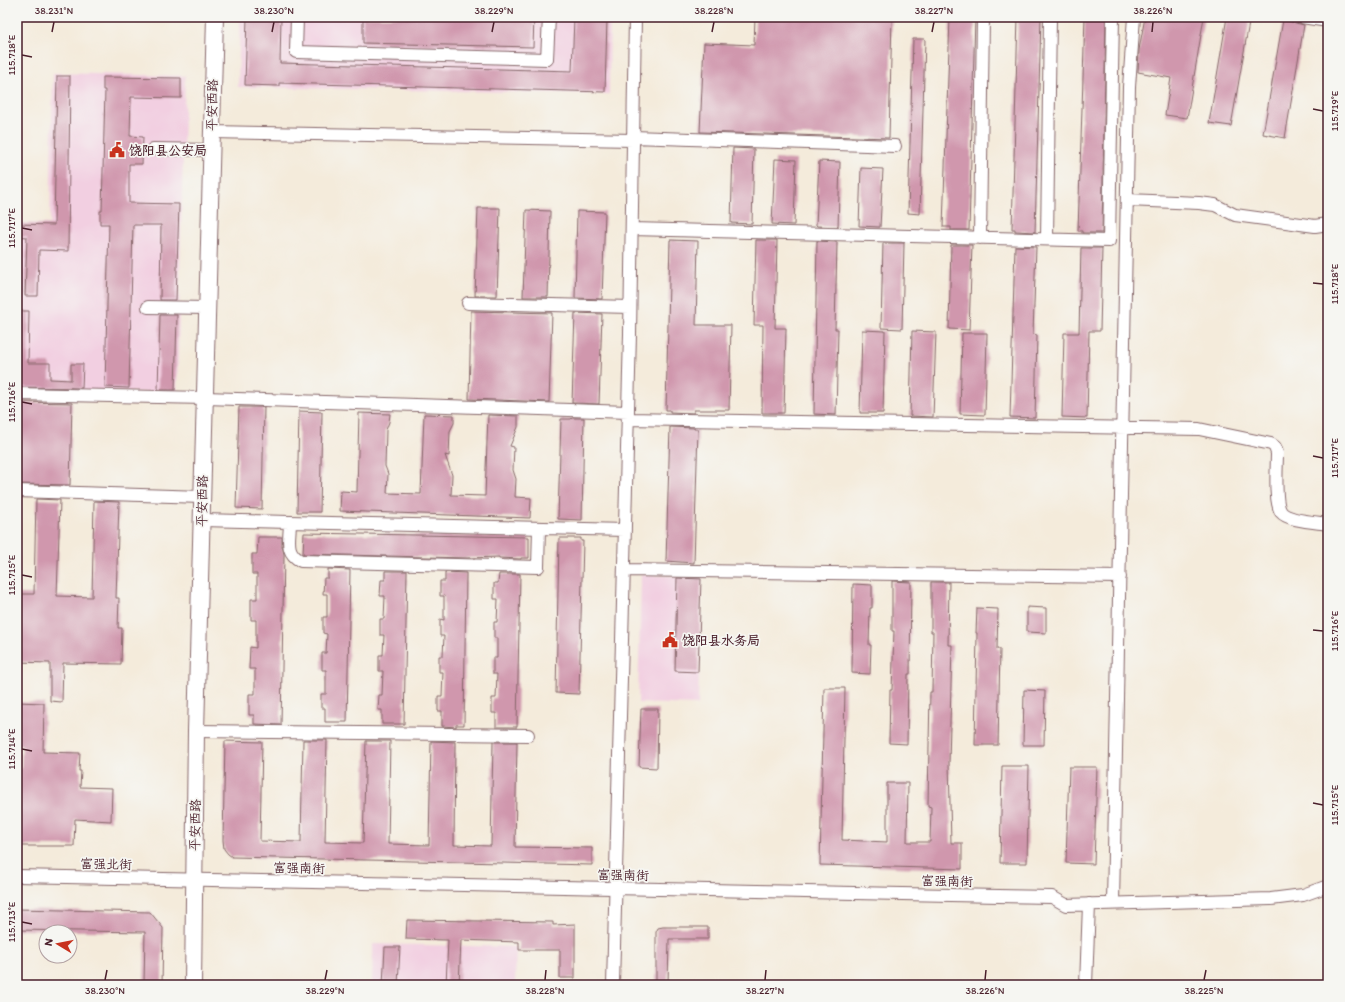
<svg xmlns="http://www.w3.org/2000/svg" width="1345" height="1002" font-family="Itim,'LXGW WenKai TC',sans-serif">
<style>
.built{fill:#f2cfe1}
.building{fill:#d097ad}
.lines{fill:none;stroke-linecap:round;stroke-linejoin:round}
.minor-casing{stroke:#866669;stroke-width:14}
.major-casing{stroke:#866669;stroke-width:18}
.minor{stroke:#fff;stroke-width:12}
.major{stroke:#fff;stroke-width:16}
.ticks{fill:none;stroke:#4a1f2b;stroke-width:1.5}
.labels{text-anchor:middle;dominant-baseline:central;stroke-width:3.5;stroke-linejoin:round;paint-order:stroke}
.street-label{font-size:13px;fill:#4a1f2b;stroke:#f6f6f2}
.poi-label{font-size:13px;font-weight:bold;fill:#4a1f2b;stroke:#f6f6f2;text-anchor:start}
.neatline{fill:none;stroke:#4a1f2b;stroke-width:1.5}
.ticks-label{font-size:10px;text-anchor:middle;fill:#4a1f2b}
</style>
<rect width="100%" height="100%" fill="#f6f6f2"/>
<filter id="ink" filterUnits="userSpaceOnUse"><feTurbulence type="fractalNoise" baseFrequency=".025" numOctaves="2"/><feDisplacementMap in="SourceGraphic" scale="8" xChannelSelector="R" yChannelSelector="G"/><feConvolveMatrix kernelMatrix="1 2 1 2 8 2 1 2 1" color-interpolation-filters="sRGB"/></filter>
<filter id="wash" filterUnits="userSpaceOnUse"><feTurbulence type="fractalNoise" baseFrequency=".012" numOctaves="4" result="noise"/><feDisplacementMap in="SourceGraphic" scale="16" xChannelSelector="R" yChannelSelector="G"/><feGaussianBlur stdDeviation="0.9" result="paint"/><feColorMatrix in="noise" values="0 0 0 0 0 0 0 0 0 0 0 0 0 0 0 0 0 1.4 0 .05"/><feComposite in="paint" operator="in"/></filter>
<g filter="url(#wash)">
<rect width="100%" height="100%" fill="#f4ebdb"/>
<!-- built -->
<path class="built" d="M 240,17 L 610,17 L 609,94 L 238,87 Z
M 53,73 L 185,76 L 177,393 L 17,390 L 17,223 L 50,224 Z
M 641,575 L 702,577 L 698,705 L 638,703 Z
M 373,944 L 516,947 L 515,985 L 372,985 Z"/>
<g id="blocks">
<!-- building -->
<path class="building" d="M 247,17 L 281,17 L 280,63 L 572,71 L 574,18 L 607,19 L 605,92 L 279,83 L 279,86 L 245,85 Z
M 363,17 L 534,17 L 533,47 L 363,43 Z
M 755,17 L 892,17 L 889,138 L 700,132 L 704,43 L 754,45 Z
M 950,17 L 975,17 L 969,230 L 951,230 L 951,227 L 943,227 Z
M 1018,17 L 1041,17 L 1035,232 L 1015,231 L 1015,229 L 1012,229 Z
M 1085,17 L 1106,17 L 1102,233 L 1082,233 L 1082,231 L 1078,231 Z
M 1145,17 L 1204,17 L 1187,118 L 1165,115 L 1171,78 L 1138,72 L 1139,50 Z
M 1227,17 L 1250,17 L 1231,126 L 1209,123 Z
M 1283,20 L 1304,25 L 1285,138 L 1263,134 Z
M 913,39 L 925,39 L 920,214 L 908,213 Z
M 57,76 L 70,76 L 68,251 L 39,250 L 38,296 L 25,296 L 27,237 L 17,236 L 17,224 L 54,225 Z
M 103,77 L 181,78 L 181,98 L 131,97 L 130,136 L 143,137 L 142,164 L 129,164 L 129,203 L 179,204 L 176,300 L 160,300 L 161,225 L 133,225 L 129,388 L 105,387 L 109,224 L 100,224 L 100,211 L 102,211 L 105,90 L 103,90 Z
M 733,148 L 754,149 L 752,224 L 731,223 Z
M 775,159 L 796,160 L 794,225 L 772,224 Z
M 819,161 L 840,162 L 838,227 L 817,226 L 816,225 Z
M 861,168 L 883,169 L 880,227 L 859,226 Z
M 478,208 L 500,208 L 497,296 L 475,296 Z
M 526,210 L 550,211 L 548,297 L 523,297 Z
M 577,211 L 605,212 L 602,299 L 575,298 Z
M 670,240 L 698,241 L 696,325 L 731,325 L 729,410 L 694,410 L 694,413 L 670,412 L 670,410 L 666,410 Z
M 756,240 L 777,240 L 775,328 L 786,328 L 784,413 L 762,413 L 763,325 L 754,325 Z
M 817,241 L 837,242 L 835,329 L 838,329 L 836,415 L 814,414 Z
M 883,243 L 904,243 L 902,329 L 881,328 Z
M 951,245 L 972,245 L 969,330 L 949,329 Z
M 1015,246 L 1036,247 L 1033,334 L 1037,335 L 1035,418 L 1010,417 Z
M 1081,248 L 1102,248 L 1100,331 L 1089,331 L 1087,418 L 1062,417 L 1064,333 L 1079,333 Z
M 17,311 L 29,311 L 28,363 L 50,363 L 50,379 L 71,380 L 71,364 L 83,364 L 82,388 L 17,387 Z
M 471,311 L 552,313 L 549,402 L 469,399 Z
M 575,313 L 602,314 L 599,404 L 572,403 Z
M 160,315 L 177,315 L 175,390 L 158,390 Z
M 862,330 L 885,331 L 883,413 L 860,413 Z
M 912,331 L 936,332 L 933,417 L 910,416 Z
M 962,333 L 987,333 L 985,415 L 960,414 Z
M 17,402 L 72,403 L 70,485 L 17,484 Z
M 239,407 L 264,407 L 262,509 L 236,508 Z
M 299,411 L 322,412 L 320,512 L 297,512 Z
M 359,413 L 390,414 L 389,422 L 386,430 L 385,466 L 388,474 L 387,493 L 421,494 L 424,414 L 454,415 L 454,423 L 450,431 L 449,456 L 445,455 L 452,475 L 451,495 L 485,496 L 488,415 L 518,416 L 518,427 L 510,446 L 514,447 L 513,470 L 516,479 L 515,497 L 531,498 L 530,518 L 340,511 L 341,491 L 357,492 Z
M 572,418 L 584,418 L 582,520 L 558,519 L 561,419 L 571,419 Z
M 670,427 L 694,428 L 694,429 L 698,429 L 694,563 L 666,561 Z
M 36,499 L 60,500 L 57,596 L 92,597 L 94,501 L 119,502 L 116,598 L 119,598 L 118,628 L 122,628 L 121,664 L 63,663 L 62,702 L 50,701 L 50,663 L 17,662 L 17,594 L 34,594 Z
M 304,533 L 529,537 L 529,558 L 521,558 L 521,559 L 499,558 L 499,557 L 467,558 L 303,554 Z
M 258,537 L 282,537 L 282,546 L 284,554 L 281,725 L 254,724 L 254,715 L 249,715 L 249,694 L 255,694 L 255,669 L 249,669 L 250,647 L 256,648 L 256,620 L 251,620 L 251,599 L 257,599 L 257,574 L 252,574 L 252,554 L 257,554 Z
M 559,538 L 581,538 L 581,541 L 583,541 L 579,694 L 556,693 Z
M 328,569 L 350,570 L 347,722 L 325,722 L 325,708 L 321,708 L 321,694 L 326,694 L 326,670 L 322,670 L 322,653 L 326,653 L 327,634 L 323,633 L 323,617 L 327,617 L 327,594 L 323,594 L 324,578 L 328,578 Z
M 385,571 L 407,571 L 404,724 L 382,724 L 382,710 L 378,710 L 379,695 L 382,695 L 383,671 L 379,671 L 379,655 L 383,655 L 384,635 L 380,635 L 380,619 L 384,619 L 385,596 L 380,596 L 381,580 L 385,580 Z
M 445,572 L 466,573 L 464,725 L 456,725 L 456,727 L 442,726 L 442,711 L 438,711 L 438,696 L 442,696 L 443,672 L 439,672 L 439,656 L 443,656 L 444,636 L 440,636 L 440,619 L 444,620 L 444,596 L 440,596 L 440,581 L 445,581 Z
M 499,574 L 520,574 L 517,727 L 496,727 L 496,713 L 492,713 L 492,698 L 496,698 L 497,674 L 493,674 L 493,658 L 497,658 L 497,638 L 494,638 L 494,622 L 497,622 L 498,599 L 494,599 L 494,583 L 498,583 Z
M 677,578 L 701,579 L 698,672 L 675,671 Z
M 892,581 L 911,582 L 910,674 L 908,674 L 907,744 L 889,743 L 890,690 L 892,690 L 894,631 L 892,631 Z
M 931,582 L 949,582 L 948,645 L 952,645 L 949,763 L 951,843 L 962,843 L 962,869 L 820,865 L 824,688 L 845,688 L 842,840 L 887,842 L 887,783 L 908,783 L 907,842 L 930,842 L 931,807 L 928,806 L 929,745 L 930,692 L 932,692 L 933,632 L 931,632 Z
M 853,584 L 872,585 L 872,608 L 870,608 L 869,645 L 871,645 L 870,674 L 852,673 Z
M 1027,607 L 1046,608 L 1046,633 L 1027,632 Z
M 977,608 L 998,609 L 997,649 L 1000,649 L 998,745 L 975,745 L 977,633 L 976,633 Z
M 1024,690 L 1045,691 L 1044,745 L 1023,745 Z
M 17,702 L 44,703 L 43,752 L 80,753 L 79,771 L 81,771 L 80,787 L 112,788 L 111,821 L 75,819 L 74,846 L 17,846 L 17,768 L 21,768 L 22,745 L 17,745 Z
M 641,709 L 658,709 L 657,768 L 639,767 Z
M 303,740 L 327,740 L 325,842 L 363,843 L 366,741 L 390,741 L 388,844 L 429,845 L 431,741 L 455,742 L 454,845 L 491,846 L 493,742 L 517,742 L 515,847 L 592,848 L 592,865 L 232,857 L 228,854 L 224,849 L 223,840 L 225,741 L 262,742 L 260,841 L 301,842 Z
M 1002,766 L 1029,766 L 1027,863 L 1000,863 Z
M 1069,767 L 1097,767 L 1094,864 L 1066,863 Z
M 17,909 L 150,912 L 163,928 L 162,985 L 144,985 L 145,932 L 17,930 Z
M 407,920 L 553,922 L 553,925 L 575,924 L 575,978 L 560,978 L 560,950 L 519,950 L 519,942 L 461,940 L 459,985 L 446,985 L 448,940 L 406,939 Z
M 663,927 L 708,927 L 708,939 L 669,939 L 668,985 L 656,985 L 656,932 L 658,928 Z
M 385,947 L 400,947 L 398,985 L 383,985 Z"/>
</g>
</g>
<g filter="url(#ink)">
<use href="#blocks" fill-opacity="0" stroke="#866669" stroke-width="1"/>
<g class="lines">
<defs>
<path id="minor" d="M 297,17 L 296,52 L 547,59 L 549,17
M 1302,17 L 1328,21
M 212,132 L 633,140
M 633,137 L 895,146
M 153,149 L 211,150
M 1127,200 L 1199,203 L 1215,205 L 1235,215 L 1315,226 L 1328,224
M 632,229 L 1109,241 L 1113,17
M 980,238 L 983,17
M 1047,239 L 1050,17
M 468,303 L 630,307
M 148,307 L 207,308
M 17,394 L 205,398 L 628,412
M 628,419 L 1199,429 L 1271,444 L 1275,447 L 1277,453 C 1277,466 1274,502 1281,512 C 1288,521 1316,522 1328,524
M 17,491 L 202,497
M 202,520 L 625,530
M 290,522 C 290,539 284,552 301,561 L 538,567 L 539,528
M 624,570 L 1120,577
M 196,731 L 528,735
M 17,876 L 1052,897 L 1066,905 L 1271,899 L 1303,895 L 1328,886
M 1113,903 L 1129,87 L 1134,17
M 613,985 L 630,334 L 635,17
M 1086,985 L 1089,904"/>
<path id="major" d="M 193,985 L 196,731 L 215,17"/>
</defs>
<!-- minor casing -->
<use href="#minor" class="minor-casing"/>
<!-- major casing -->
<use href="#major" class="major-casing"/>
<!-- minor -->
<use href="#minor" class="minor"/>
<!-- major -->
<use href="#major" class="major"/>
</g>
</g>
<!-- ticks -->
<path class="ticks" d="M 52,32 L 54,22M 272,32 L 274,22M 492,32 L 494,22M 712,32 L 714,22M 932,32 L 934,22M 1152,32 L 1153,22M 22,55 L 32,57M 1313,109 L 1323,111M 22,228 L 32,230M 1313,283 L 1323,284M 22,402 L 32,404M 1313,456 L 1323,458M 22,575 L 32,577M 1313,630 L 1323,631M 22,749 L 32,751M 1313,803 L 1323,805M 22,922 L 32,924M 105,980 L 107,970M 325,980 L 327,970M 545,980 L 546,970M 765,980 L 766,970M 985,980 L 986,970M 1204,980 L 1206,970"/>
<!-- icons -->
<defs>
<symbol id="civic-bare" viewBox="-9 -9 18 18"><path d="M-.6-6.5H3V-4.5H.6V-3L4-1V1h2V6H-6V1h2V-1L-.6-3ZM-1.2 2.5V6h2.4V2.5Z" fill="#c8321e" stroke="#f6f6f2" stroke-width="2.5" paint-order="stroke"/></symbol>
</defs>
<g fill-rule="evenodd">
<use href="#civic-bare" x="106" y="139" width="22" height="22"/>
<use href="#civic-bare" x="659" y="629" width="22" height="22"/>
</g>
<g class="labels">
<!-- street labels -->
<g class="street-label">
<text transform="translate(212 105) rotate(-89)">平安西路</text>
<text transform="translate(202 501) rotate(-89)">平安西路</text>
<text transform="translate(195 825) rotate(-89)">平安西路</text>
<text transform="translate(106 864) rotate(1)">富强北街</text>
<text transform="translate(299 868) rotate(1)">富强南街</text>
<text transform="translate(623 875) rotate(1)">富强南街</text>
<text transform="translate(947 881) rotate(1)">富强南街</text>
</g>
<!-- poi labels -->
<g class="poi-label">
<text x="129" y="150">饶阳县公安局</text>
<text x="682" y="640">饶阳县水务局</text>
</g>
</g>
<!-- margin -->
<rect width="1345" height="1002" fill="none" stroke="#f6f6f2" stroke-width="44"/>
<!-- north arrow -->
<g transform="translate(58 944) rotate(280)"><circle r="19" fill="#f6f6f2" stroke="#b1a0a2"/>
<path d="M0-3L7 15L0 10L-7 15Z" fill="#c8321e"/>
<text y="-6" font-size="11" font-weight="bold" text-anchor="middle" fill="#4a1f2b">N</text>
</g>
<rect x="22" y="22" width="1301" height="958" class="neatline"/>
<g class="ticks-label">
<text x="54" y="14">38.231°N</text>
<text x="274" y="14">38.230°N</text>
<text x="494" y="14">38.229°N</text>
<text x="714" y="14">38.228°N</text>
<text x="934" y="14">38.227°N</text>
<text x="1153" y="14">38.226°N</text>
<text transform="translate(11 55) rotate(-90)" y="4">115.718°E</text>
<text transform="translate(1334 111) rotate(-90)" y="4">115.719°E</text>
<text transform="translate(11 228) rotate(-90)" y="4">115.717°E</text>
<text transform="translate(1334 284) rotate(-90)" y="4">115.718°E</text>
<text transform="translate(11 402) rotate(-90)" y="4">115.716°E</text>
<text transform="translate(1334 458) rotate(-90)" y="4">115.717°E</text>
<text transform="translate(11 575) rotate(-90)" y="4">115.715°E</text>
<text transform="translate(1334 631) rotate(-90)" y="4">115.716°E</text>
<text transform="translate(11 749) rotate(-90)" y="4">115.714°E</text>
<text transform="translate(1334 805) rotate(-90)" y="4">115.715°E</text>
<text transform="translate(11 922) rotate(-90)" y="4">115.713°E</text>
<text x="105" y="994">38.230°N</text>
<text x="325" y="994">38.229°N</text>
<text x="545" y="994">38.228°N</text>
<text x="765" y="994">38.227°N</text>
<text x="985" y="994">38.226°N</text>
<text x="1204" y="994">38.225°N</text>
</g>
</svg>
